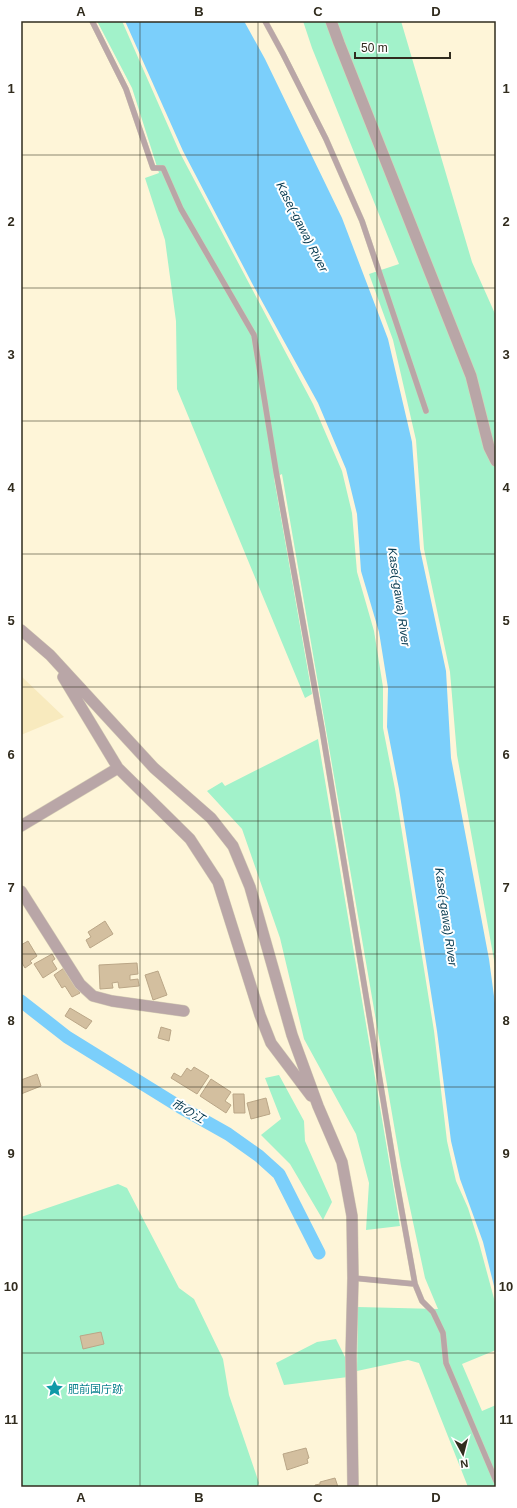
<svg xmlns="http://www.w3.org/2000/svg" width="517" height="1508" font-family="Arial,'Noto Sans JP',sans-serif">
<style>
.built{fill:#f8eabe}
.green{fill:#a2f2ca}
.water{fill:#7bcffb}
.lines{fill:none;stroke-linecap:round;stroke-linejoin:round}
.canal{stroke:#7bcffb;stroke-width:13}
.building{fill:#d3bf9f;stroke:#baa687}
.lane-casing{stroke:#d9d1b7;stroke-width:6}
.street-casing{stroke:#d9d1b7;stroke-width:12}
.lane{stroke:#b9a6a7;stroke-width:5.5}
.street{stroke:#b9a6a7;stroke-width:11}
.grid{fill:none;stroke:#312c1e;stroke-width:1;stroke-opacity:0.55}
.labels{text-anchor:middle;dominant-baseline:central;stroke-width:4;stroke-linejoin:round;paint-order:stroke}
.culture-label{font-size:11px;fill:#0d838f;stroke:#fff;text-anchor:start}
.water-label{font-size:12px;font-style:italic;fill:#05394f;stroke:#fff}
.neatline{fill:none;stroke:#312c1e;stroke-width:1.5}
.grid-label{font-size:13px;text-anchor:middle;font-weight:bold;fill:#312c1e}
</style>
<rect width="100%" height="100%" fill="#fef5d8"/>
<!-- built -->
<path class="built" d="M 21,676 L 64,717 L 21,735 Z"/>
<!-- green -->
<path class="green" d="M 97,21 L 122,21 L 180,153 L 313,404 L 342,471 L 352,513 L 357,572 L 374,631 L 383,687 L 383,728 L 395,789 L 434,1031 L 447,1141 L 456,1181 L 468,1208 L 479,1243 L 496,1306 L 496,1350 L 462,1364 L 482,1411 L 496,1405 L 496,1487 L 468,1487 L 419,1363 L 408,1360 L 357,1371 L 358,1307 L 438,1309 L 425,1278 L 401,1166 L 282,474 L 274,478 L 312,694 L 305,698 L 177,389 L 176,321 L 165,240 L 145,178 L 159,173 L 132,88 Z
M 303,21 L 401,21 L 472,262 L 496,316 L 496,971 L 457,755 L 450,672 L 424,549 L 416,440 L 393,340 L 369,274 L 399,264 L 312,48 Z
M 318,739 L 400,1226 L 366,1230 L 369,1183 L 356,1134 L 304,1039 L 280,938 L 242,829 L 207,791 L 222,782 L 225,786 Z
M 279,1075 L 304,1121 L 305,1141 L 332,1202 L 323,1220 L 290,1164 L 261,1135 L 281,1119 L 265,1078 Z
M 118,1184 L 127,1188 L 179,1288 L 194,1299 L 223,1359 L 229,1395 L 259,1483 L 257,1487 L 21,1487 L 21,1217 Z
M 336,1339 L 346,1359 L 348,1377 L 284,1385 L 276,1363 L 317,1342 Z"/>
<!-- water -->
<path class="water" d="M 125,21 L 244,21 L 265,59 L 342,218 L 388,339 L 412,442 L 420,549 L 446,671 L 451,758 L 489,959 L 496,1011 L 496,1294 L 483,1242 L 460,1179 L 451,1141 L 437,1031 L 399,789 L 387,727 L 388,688 L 379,632 L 361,571 L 357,514 L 346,469 L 318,403 L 253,285 L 183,151 Z"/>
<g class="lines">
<!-- canal -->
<path class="canal" d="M 21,1001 L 67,1037 L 180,1107 L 228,1134 L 259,1156 L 279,1174 L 319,1253"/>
</g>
<!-- building -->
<path class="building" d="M 105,921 L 113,934 L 90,948 L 86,940 L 91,937 L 88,932 Z
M 28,941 L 37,956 L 30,961 L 32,963 L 25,968 L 21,961 L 21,945 Z
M 52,954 L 55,959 L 52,961 L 57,969 L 43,978 L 34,964 Z
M 137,963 L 138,974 L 130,975 L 130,980 L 138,979 L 139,986 L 119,988 L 118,982 L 112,983 L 113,988 L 100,989 L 99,965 Z
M 64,968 L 80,993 L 72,997 L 65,986 L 62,988 L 54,975 Z
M 158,971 L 167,995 L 153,1000 L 145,975 Z
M 70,1008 L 92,1021 L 86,1029 L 65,1016 Z
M 161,1027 L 171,1030 L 169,1041 L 158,1038 Z
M 194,1067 L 209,1076 L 197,1094 L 171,1078 L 174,1073 L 181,1077 L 187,1068 L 191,1071 Z
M 37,1074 L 41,1086 L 21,1094 L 21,1080 Z
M 211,1079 L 231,1092 L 225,1101 L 231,1105 L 226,1113 L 200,1096 Z
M 233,1094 L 244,1094 L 245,1113 L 234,1113 Z
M 266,1098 L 270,1114 L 251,1119 L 247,1103 Z
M 101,1332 L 104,1344 L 83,1349 L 80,1336 Z
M 306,1448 L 309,1458 L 307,1459 L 308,1463 L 287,1470 L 283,1454 Z
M 335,1478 L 338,1487 L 315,1487 L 315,1485 L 320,1484 L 320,1482 Z"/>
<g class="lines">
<defs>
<path id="lane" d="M 92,21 L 126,89 L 153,168 L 163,168 L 181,209 L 254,335 L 276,471 L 322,729 L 397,1184 L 415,1284
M 265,21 L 283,54 L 326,139 L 362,221 L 426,411
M 353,1278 L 415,1284 L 422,1301 L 433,1312 L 443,1333 L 446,1363 L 496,1481"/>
<path id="street" d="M 331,21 L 339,43 L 471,376 L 489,447 L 496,461
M 21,630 L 50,655 L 154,768 L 211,818 L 233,846 L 250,887 L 292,1035 L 318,1106 L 342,1162 L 352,1216 L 353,1278 L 351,1356 L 353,1487
M 118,768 L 190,839 L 218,882 L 260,1015 L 271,1043 L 311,1096
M 21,826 L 118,768 L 63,677
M 21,891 L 80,984 L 93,996 L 112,1001 L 184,1011"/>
</defs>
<!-- lane casing -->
<use href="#lane" class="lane-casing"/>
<!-- street casing -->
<use href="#street" class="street-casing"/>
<!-- lane -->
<use href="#lane" class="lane"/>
<!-- street -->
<use href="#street" class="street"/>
</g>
<!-- grid -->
<path class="grid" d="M 140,21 L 140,1487M 258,21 L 258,1487M 377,21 L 377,1487M 21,155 L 496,155M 21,288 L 496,288M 21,421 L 496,421M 21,554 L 496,554M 21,687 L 496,687M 21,821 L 496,821M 21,954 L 496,954M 21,1087 L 496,1087M 21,1220 L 496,1220M 21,1353 L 496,1353"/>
<!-- icons -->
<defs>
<symbol id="sight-bare" viewBox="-9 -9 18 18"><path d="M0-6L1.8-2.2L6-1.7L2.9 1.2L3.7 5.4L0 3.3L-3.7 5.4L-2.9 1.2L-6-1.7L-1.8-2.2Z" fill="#0f9aa8" stroke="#fff" stroke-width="2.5" paint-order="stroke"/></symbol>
</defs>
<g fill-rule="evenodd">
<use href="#sight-bare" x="42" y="1376" width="25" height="25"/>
</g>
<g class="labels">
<!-- culture labels -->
<g class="culture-label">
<text x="68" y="1389">肥前国庁跡</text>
</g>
<!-- water labels -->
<g class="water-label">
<text transform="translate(302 227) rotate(63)">Kase(-gawa) River</text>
<text transform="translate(399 597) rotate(82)">Kase(-gawa) River</text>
<text transform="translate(446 917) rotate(82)">Kase(-gawa) River</text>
<text transform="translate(188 1111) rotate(30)">市の江</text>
</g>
</g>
<!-- border -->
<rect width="517" height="1508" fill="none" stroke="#ffffff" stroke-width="44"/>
<!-- north arrow -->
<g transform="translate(463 1454) rotate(173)" stroke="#ffffff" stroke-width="3" paint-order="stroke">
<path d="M0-3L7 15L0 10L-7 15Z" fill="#312c1e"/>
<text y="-6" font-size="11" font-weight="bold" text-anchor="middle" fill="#312c1e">N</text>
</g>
<!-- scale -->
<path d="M355 52v6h95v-6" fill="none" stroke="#312c1e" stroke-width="2"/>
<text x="361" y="52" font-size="12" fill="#312c1e" stroke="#ffffff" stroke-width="3" paint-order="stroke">50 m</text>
<rect x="22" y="22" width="473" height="1464" class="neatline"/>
<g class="grid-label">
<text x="81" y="16">A</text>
<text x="199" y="16">B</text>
<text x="318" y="16">C</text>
<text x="436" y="16">D</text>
<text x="11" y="93">1</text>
<text x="506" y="93">1</text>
<text x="11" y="226">2</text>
<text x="506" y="226">2</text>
<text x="11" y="359">3</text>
<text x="506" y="359">3</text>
<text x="11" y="492">4</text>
<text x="506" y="492">4</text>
<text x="11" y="625">5</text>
<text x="506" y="625">5</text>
<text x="11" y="759">6</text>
<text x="506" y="759">6</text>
<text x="11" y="892">7</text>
<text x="506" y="892">7</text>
<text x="11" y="1025">8</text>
<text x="506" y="1025">8</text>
<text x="11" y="1158">9</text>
<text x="506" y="1158">9</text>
<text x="11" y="1291">10</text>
<text x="506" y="1291">10</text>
<text x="11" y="1424">11</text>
<text x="506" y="1424">11</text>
<text x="81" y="1502">A</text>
<text x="199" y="1502">B</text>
<text x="318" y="1502">C</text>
<text x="436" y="1502">D</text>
</g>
</svg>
